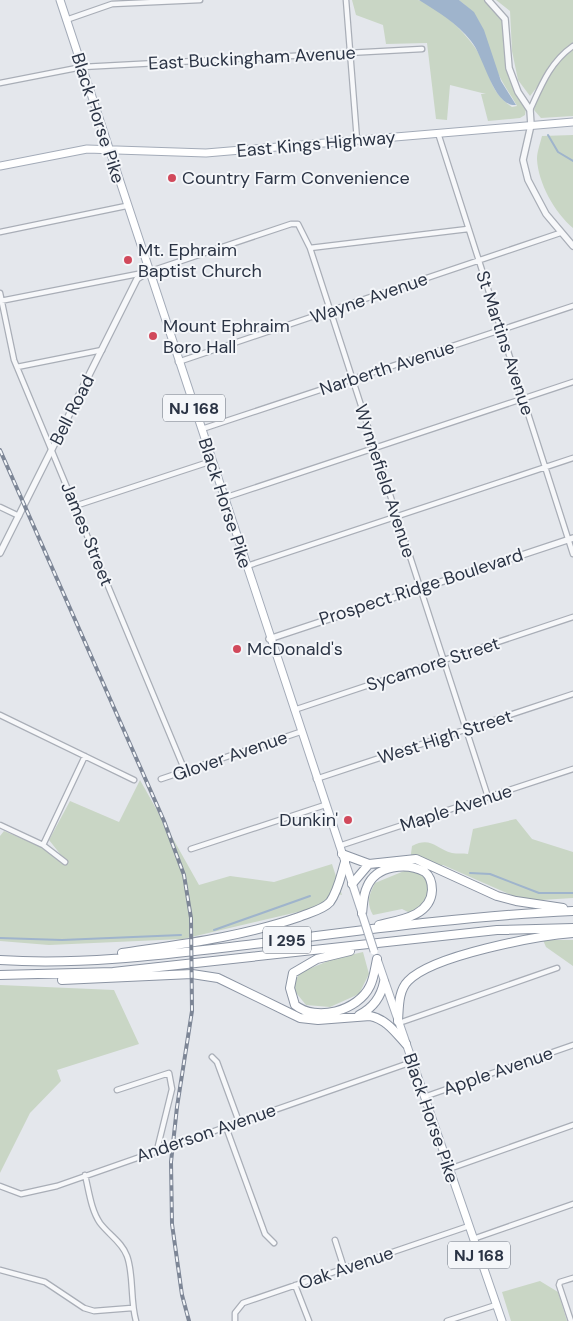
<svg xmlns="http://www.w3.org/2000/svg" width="573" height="1321" font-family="'DM Sans',sans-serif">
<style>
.green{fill:#c9d6c5}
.water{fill:#9fb4cc}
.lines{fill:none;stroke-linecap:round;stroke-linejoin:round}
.stream{stroke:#9fb4cc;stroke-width:2}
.minor-casing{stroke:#a9aeb7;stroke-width:7}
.tertiary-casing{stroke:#a9aeb7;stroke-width:8}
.primary-casing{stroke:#a3abb8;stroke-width:9}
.motorway-casing{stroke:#8b94a3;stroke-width:10}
.minor{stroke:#f7f8fa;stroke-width:4.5}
.tertiary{stroke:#f7f8fa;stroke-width:5.5}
.primary{stroke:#fff;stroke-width:7}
.motorway{stroke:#fff;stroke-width:8}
.rail-casing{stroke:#7d8696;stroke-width:4}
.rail{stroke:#f4f6f9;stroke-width:2;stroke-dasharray:5.5;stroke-linecap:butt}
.primary-bridge-casing{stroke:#a3abb8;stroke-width:9;stroke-linecap:butt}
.primary-bridge{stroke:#fff;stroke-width:7}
.poi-dot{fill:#d1495b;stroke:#f4f6f9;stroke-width:2}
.labels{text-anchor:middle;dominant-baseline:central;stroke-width:4;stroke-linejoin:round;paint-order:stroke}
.shield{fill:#f4f6f9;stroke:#676e7b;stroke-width:1}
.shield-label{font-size:16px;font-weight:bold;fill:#2b3445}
.street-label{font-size:18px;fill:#2b3445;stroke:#f4f6f9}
.poi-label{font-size:18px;fill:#2b3445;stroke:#f4f6f9;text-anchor:start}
</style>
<rect width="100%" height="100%" fill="#e4e7ec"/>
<!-- green -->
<path class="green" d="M 352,0 C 373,0 397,0 418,0 C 439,4 473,40 482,59 C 492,81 491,92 512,107 L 517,106 C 509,92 500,80 494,64 C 483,34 486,22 459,0 L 484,0 L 500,13 L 504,19 L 505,54 L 526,109 L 525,115 L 520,118 L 488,121 L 481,94 L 486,94 L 450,85 L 447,120 L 436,119 L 427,43 L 386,44 L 383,25 L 356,15 Z
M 496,0 L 573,0 L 573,42 L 530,96 L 518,80 L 512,51 L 510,11 Z
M 573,49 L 573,116 L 541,118 L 534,110 C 541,86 552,64 573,49 Z
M 573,135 L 573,228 C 555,213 538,183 537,159 C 537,152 540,144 542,136 Z
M 140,780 L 199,885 L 230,876 L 274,882 L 332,864 L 342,895 L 334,893 L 319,907 L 183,939 L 49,945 L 0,941 L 0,836 L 4,831 L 61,855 L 49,840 L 70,801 L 119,822 Z
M 516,819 L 532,839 L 573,852 L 573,898 L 525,901 L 443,865 L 420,873 L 429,883 L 430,898 L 410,913 L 402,909 L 373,915 C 366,903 369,895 375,883 L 409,869 L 412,846 C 431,836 436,849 452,853 C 457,854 463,853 468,854 L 473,829 Z
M 543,940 L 573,940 L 573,966 L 546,947 Z
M 363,952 L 369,974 L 359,994 L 330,1007 L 306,1005 L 293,989 L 299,973 L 333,959 Z
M 0,985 L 114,990 L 139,1044 L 57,1070 L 61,1081 L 30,1113 L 0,1173 Z
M 540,1281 L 558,1292 L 567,1321 L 511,1321 L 502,1292 Z"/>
<!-- water -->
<path class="water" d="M 419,0 L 459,0 L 474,12 L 484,30 L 501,81 L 516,105 C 493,107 484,56 471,41 C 457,23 438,12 419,0 Z"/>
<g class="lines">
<!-- stream -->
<path class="stream" d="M 548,135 L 558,152 L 573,161
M 470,873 L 490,874 L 539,893 L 573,893
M 214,930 L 310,896
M 0,938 L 62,940 L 181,935"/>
<defs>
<path id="minor" d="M 346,0 L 357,140
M 66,20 L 112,4 L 200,0
M 0,83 L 82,67 L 422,49
M 530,110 C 541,86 550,62 573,46
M 438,133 L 573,554
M 0,232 L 126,206
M 310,248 L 468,229
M 0,293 L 14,360 L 185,771
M 0,301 L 148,272 L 291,224 L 298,224 L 310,248 L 488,797
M 178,362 L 560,233
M 17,367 L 102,350
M 202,429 L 573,306
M 224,498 L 573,382
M 75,506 L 212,461
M 0,507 L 19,516
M 247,566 L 573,458
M 294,710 L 573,617
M 0,715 L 134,780
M 161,779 L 300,732
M 316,779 L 573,694
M 0,825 L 43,845 L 65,862
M 43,845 L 85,756
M 339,846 L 573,769
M 191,849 L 325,805
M 399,1023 L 557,968
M 212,1057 L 217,1062 L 239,1122
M 117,1090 L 169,1073 L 172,1089 L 157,1150
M 424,1097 L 573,1045
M 226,1127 L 265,1234 L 274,1243
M 449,1169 L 573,1125
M 85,1175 C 89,1191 91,1210 100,1223 C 109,1235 122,1242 127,1256 C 134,1275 130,1300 136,1321
M 0,1186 L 21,1194 L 57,1186 L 412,1062
M 473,1239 L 573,1204
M 335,1240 L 344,1268
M 0,1270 L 45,1282 L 84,1308 L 94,1311 L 132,1308
M 295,1285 L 309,1321
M 235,1321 L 235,1313 L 243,1303 L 469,1226
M 447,1321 L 496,1305
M 571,1321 L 559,1285 L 560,1282 L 573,1278"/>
<path id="tertiary" d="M 488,0 L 505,19 L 509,68 L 518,92 L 530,110 L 531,125 L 523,160 L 528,180 L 546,214 L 573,246
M 0,553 L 137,279 L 148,272
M 269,639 L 573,538"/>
<path id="primary" d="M 60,0 L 362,913
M 0,166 L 87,149 L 206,153 L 573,122
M 377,959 L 502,1321"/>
<path id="motorway" d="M 342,854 L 369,864 L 416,859 L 497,896 L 516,901 L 563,908
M 352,884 L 369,864
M 362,914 C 363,905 363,895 367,887 C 376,865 407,862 425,872 C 431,877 432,883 432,890 C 431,916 400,920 379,925
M 350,951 L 317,959 L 293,973 L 290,988 L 295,1005 C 316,1022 358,1011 370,986 C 374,978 375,968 377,959
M 122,953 C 182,944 241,937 299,917 C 308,913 323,910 330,902 C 338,891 341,875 345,862
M 0,960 C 77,965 154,956 230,947 C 344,933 458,916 573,911
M 0,975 L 113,972 L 497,930 L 573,928
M 62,980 L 192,974 L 218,978 L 300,1018 L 318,1020 L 370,1016 C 386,1019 395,1032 406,1044
M 359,1015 C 373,1008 381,997 384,982
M 398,1021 C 399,1008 398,991 408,981 C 433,955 537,936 573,933"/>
</defs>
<!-- minor casing -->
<use href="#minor" class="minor-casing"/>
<!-- tertiary casing -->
<use href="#tertiary" class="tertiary-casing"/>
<!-- primary casing -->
<use href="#primary" class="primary-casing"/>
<!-- motorway casing -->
<use href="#motorway" class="motorway-casing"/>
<!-- minor -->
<use href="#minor" class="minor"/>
<!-- tertiary -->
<use href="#tertiary" class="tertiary"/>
<!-- primary -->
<use href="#primary" class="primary"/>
<!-- motorway -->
<use href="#motorway" class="motorway"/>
<defs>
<path id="rail" d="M 0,450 L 164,821 L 184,875 L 191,918 L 192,1011 L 177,1107 L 171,1162 L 172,1224 L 182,1295 L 189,1321"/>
</defs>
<!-- rail casing -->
<use href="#rail" class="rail-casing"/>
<!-- rail -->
<use href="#rail" class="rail"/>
<defs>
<path id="primary-bridge" d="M 362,914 L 374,951"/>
</defs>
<!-- primary-bridge casing -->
<use href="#primary-bridge" class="primary-bridge-casing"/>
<!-- primary-bridge -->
<use href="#primary-bridge" class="primary-bridge"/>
</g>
<!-- markers -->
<g class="poi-dot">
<circle cx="172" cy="178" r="5"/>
<circle cx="128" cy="260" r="5"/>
<circle cx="153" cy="336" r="5"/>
<circle cx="237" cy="649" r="5"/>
<circle cx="348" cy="820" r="5"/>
</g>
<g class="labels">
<!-- shield labels -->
<g class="shield">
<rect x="163" y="394.5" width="62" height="27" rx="4"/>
<rect x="263" y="926.5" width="48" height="27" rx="4"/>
<rect x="448" y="1241.5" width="62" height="27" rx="4"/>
</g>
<g class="shield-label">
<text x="194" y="408">NJ 168</text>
<text x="287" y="940">I 295</text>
<text x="479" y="1255">NJ 168</text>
</g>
<!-- street labels -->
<g class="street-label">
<text transform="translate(252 58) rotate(-3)">East Buckingham Avenue</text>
<text transform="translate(98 118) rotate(72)">Black Horse Pike</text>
<text transform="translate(316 144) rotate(-5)">East Kings Highway</text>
<text transform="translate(369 298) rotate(-19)">Wayne Avenue</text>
<text transform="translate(505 343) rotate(72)">St Martins Avenue</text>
<text transform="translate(387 368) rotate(-18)">Narberth Avenue</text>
<text transform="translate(72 410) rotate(-63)">Bell Road</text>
<text transform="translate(385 481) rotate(72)">Wynnefield Avenue</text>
<text transform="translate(225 503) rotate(72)">Black Horse Pike</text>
<text transform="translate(87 534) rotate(68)">James Street</text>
<text transform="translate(421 587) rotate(-18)">Prospect Ridge Boulevard</text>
<text transform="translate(433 664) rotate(-18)">Sycamore Street</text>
<text transform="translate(445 737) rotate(-18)">West High Street</text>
<text transform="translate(230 756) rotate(-19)">Glover Avenue</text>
<text transform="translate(456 808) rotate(-18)">Maple Avenue</text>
<text transform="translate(498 1071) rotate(-19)">Apple Avenue</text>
<text transform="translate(431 1118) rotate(71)">Black Horse Pike</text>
<text transform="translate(206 1133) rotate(-19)">Anderson Avenue</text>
<text transform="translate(346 1268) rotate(-19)">Oak Avenue</text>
</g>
<!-- poi labels -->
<g class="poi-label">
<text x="182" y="178">Country Farm Convenience</text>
<text x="138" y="250">Mt. Ephraim<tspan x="138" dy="21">Baptist Church</tspan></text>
<text x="163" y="326">Mount Ephraim<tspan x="163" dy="21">Boro Hall</tspan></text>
<text x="247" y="649">McDonald's</text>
<text x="338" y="820" text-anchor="end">Dunkin'</text>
</g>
</g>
</svg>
